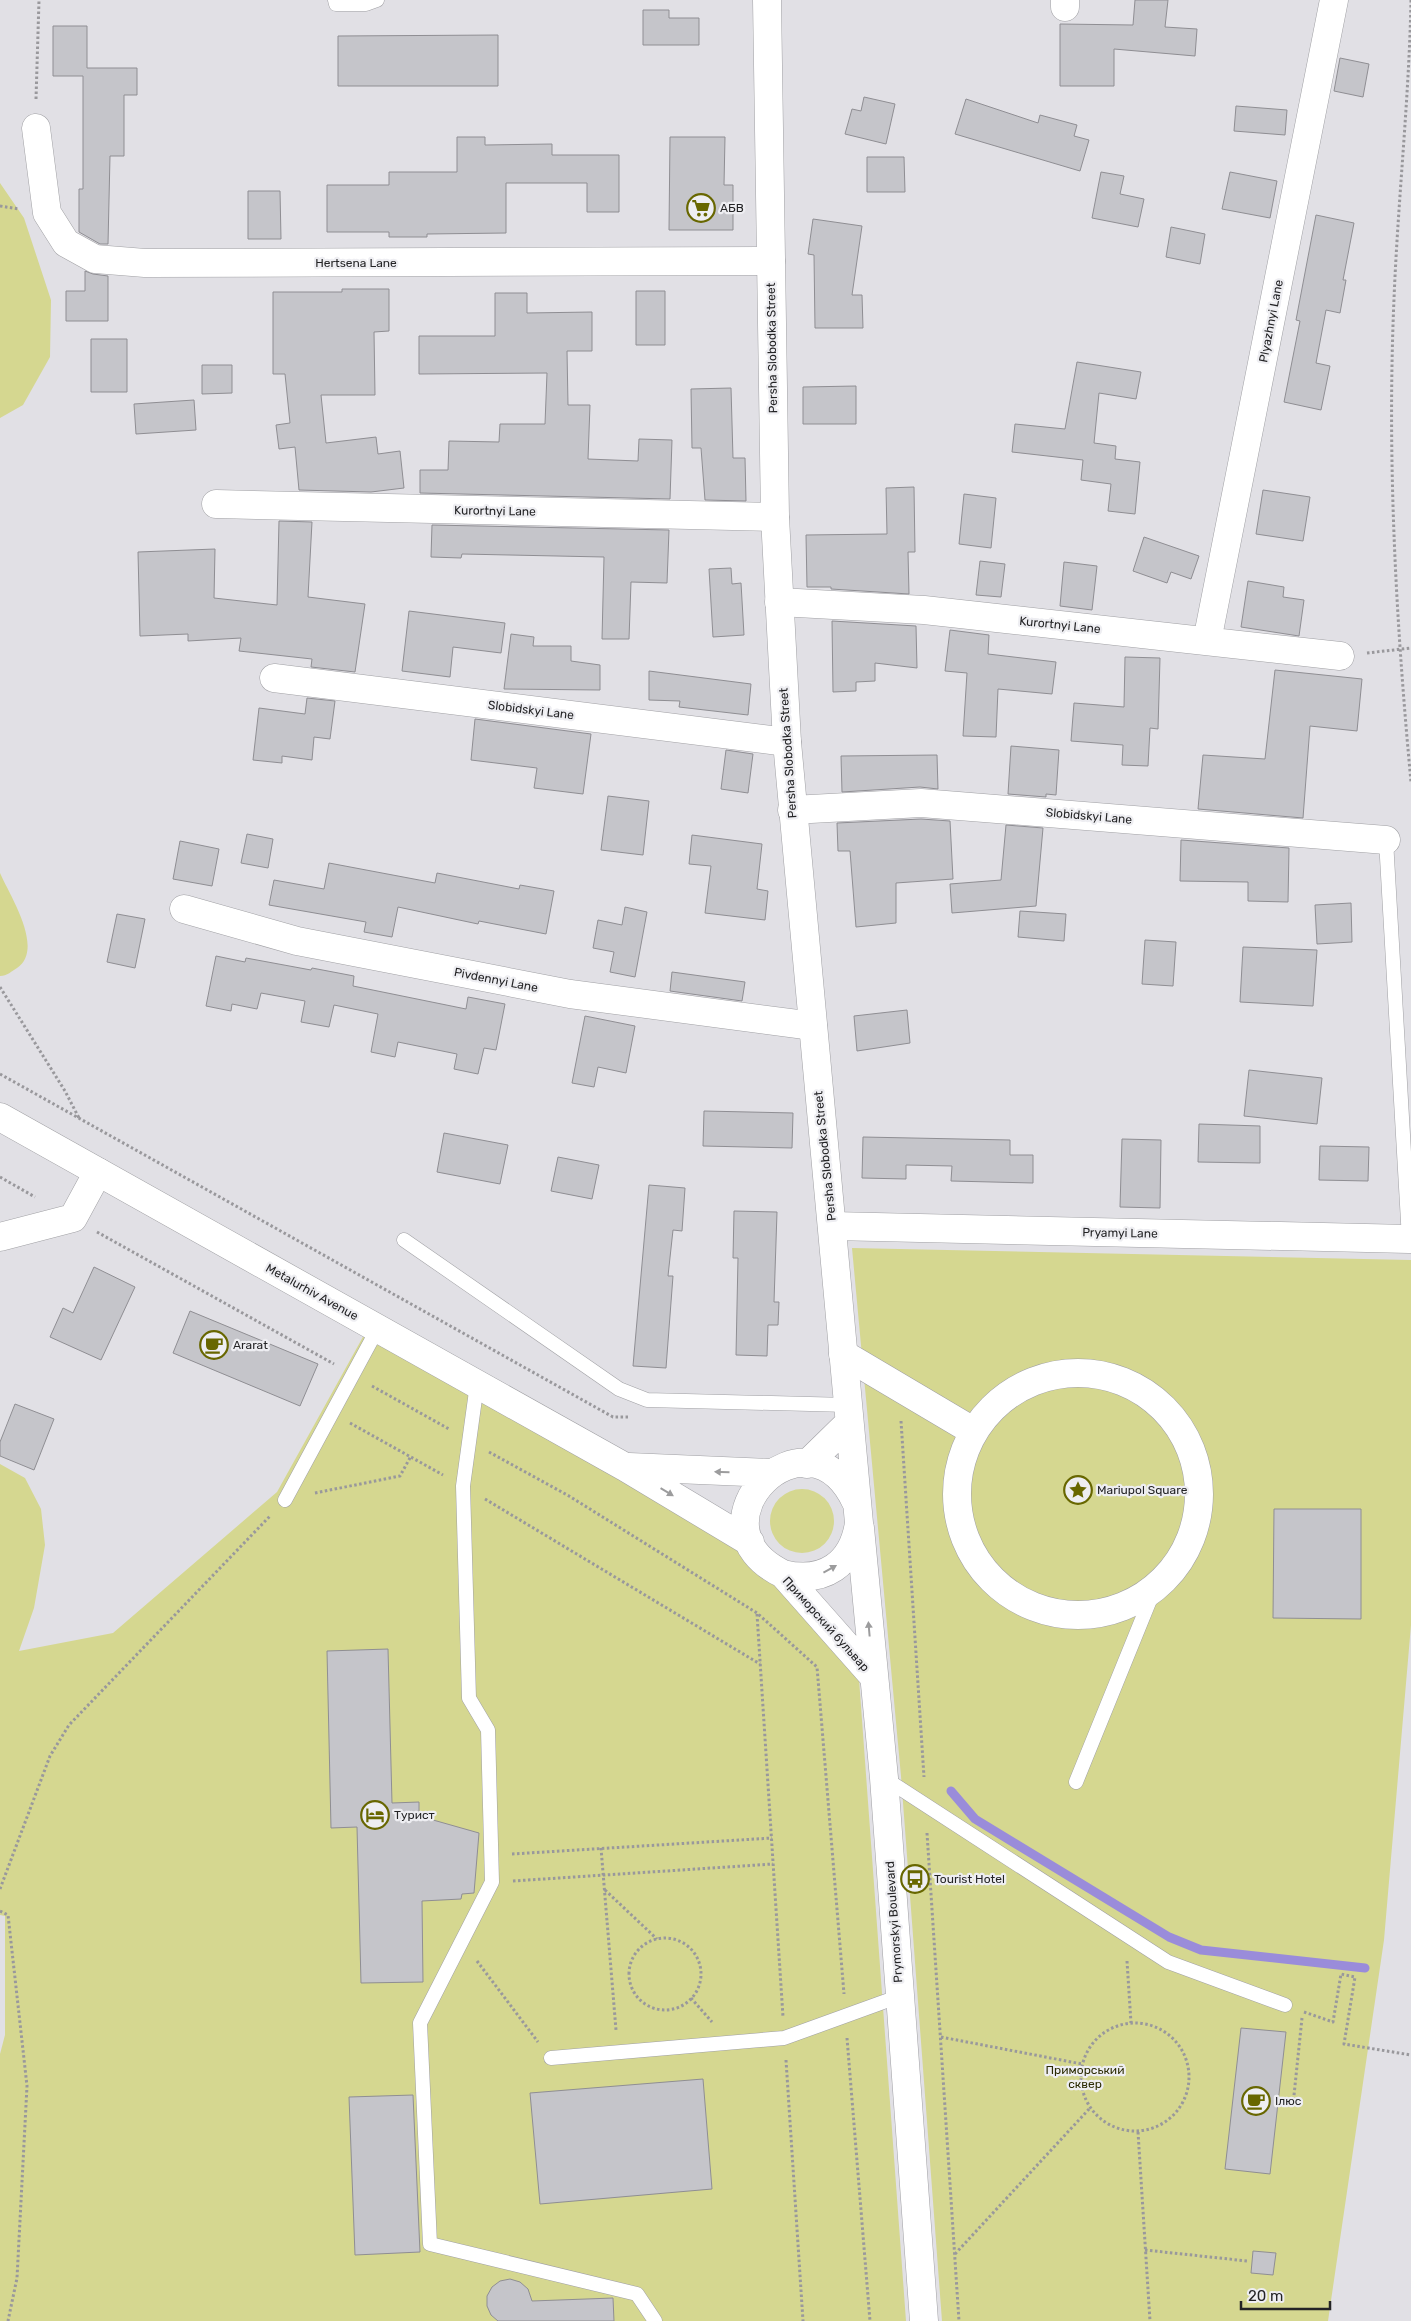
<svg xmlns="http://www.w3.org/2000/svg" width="1411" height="2321" font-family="Rubik,sans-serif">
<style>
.green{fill:#d5d790}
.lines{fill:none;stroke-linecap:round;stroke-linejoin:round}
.stream{stroke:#9a8cda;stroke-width:9}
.building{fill:#c5c5ca;stroke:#8f8e93}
.service-casing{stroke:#a0a0a4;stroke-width:15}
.minor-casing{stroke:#a0a0a4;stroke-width:29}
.tertiary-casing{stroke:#a0a0a4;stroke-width:29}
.path{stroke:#99989c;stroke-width:3;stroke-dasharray:2.5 2.5;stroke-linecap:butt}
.service{stroke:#fff;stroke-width:14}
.minor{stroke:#fff;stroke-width:28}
.tertiary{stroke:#fff;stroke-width:28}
.oneway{fill:#9c9c9d}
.labels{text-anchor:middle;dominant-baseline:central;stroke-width:4.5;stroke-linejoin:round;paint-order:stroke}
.poi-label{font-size:12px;fill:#242426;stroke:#eeeef2;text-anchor:start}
.street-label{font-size:12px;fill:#242426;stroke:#eeeef2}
.park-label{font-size:12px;fill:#2c2c03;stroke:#eeeef2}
</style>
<rect width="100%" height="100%" fill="#e1e0e5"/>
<!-- green -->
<path class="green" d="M 0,183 L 24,218 L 51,300 L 50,357 L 23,405 L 0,418 Z
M 0,873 C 10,896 45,949 17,968 C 12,971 7,976 0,976 Z
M 852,1248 L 1411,1260 L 1411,1625 L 1384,1940 L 1328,2321 L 942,2321 L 901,1776 Z
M 364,1335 L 616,1477 L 739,1551 L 754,1571 L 776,1586 L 859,1679 L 906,2321 L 0,2321 L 0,2054 L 5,2035 L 5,1916 L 0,1915 L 0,1464 L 25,1478 L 41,1509 L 45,1545 L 34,1608 L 19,1651 L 113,1633 L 277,1492 Z
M770 1521a32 32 0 1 1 64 0a32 32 0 1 1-64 0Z"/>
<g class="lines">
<!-- stream -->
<path class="stream" d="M 951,1791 L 975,1819 L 1169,1937 L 1201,1950 L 1365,1968"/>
</g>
<!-- building -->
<path class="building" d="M 1135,0 L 1168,0 L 1165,27 L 1197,29 L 1195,56 L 1114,49 L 1114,86 L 1060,86 L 1060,24 L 1133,25 Z
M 643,10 L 669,10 L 669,18 L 699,18 L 699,45 L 643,45 Z
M 53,26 L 87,26 L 87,68 L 137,68 L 137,95 L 124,95 L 124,156 L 110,156 L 108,244 L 100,244 L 79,232 L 79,189 L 83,189 L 83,76 L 53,76 Z
M 498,35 L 498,86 L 338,86 L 338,36 Z
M 1340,58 L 1369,64 L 1363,97 L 1334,91 Z
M 864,97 L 895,104 L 886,144 L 845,134 L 852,109 L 861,111 Z
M 966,99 L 1038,123 L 1040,115 L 1077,125 L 1074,136 L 1089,140 L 1080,171 L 955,134 Z
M 1236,106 L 1287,110 L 1285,135 L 1234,131 Z
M 457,137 L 485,137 L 485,145 L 552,144 L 552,155 L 619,155 L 619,212 L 587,212 L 587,183 L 506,183 L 506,233 L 427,234 L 427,237 L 389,237 L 389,232 L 327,232 L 327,185 L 389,185 L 389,172 L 457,172 Z
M 670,137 L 725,137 L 724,185 L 733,185 L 733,230 L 669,230 Z
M 867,157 L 904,157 L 905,192 L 867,192 Z
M 1101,172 L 1124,176 L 1120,194 L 1144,199 L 1138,227 L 1092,218 Z
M 1230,172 L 1277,181 L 1270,218 L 1222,209 Z
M 248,191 L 280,191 L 281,239 L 248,239 Z
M 1316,215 L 1354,223 L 1343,280 L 1346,280 L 1340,313 L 1326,310 L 1316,363 L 1330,366 L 1321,410 L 1284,402 L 1300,321 L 1296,320 Z
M 813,219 L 862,226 L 852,295 L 862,295 L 863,328 L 815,328 L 814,255 L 808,254 Z
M 1171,227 L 1205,234 L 1200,264 L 1166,257 Z
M 85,271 L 93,274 L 108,276 L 108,321 L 66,321 L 66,291 L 85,291 Z
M 342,289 L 389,289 L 389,331 L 374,332 L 375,395 L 321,395 L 326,443 L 376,437 L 378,454 L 400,451 L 404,488 L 371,492 L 299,490 L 295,447 L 279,449 L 276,425 L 290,423 L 285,374 L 273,374 L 273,292 L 342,292 Z
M 636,291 L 665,291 L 665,345 L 636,345 Z
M 495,293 L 527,293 L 527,313 L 592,312 L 592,351 L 567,351 L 568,405 L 590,405 L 588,459 L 638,461 L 639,439 L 672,440 L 670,499 L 420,493 L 420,470 L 448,470 L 449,441 L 499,442 L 500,424 L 545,424 L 547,373 L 419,374 L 419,336 L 495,336 Z
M 91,339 L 127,339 L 127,392 L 91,392 Z
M 1077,362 L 1141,372 L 1136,399 L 1099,393 L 1094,443 L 1116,446 L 1115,459 L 1140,462 L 1135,514 L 1108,511 L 1111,484 L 1081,480 L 1083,460 L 1012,452 L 1015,424 L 1065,429 Z
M 202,365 L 232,365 L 232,393 L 202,394 Z
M 856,386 L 856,424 L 803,424 L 803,387 Z
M 731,388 L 733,458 L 745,458 L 746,501 L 705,500 L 701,448 L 692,448 L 691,389 Z
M 194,400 L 196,430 L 136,434 L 134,404 Z
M 914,487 L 915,552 L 908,552 L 909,594 L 831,589 L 831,587 L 807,587 L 806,535 L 887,534 L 886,488 Z
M 1263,490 L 1310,497 L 1303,541 L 1256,534 Z
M 964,494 L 996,498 L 991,548 L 959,544 Z
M 279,521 L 312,522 L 308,597 L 365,604 L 355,672 L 311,667 L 312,659 L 239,651 L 241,638 L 188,641 L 188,634 L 140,636 L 138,552 L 215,549 L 214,598 L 277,605 Z
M 432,525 L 669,530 L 667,583 L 631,582 L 629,639 L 602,639 L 604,557 L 462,554 L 461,558 L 431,557 Z
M 1144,537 L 1199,556 L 1191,579 L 1171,572 L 1167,583 L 1133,571 Z
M 980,561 L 1005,564 L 1001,597 L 976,595 Z
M 1064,562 L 1097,566 L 1092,610 L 1060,606 Z
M 731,568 L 732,584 L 741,583 L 744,635 L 713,637 L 709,569 Z
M 1248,581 L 1284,587 L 1283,597 L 1304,600 L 1299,636 L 1241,627 Z
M 409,611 L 505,623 L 501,653 L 453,647 L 450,677 L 402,671 Z
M 832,621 L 916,626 L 917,668 L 875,663 L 875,681 L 856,682 L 856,691 L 833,692 Z
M 950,630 L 989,635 L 988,654 L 1056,662 L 1052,694 L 998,689 L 996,737 L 963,736 L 967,673 L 945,671 Z
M 511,634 L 534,637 L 533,646 L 571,646 L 571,661 L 600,665 L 600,690 L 504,689 Z
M 1125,657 L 1160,658 L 1158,729 L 1150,728 L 1148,766 L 1122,765 L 1123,745 L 1071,741 L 1074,703 L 1124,707 Z
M 1275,670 L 1362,679 L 1357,731 L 1310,726 L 1303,818 L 1198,809 L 1203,755 L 1265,759 Z
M 649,671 L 751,684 L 748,715 L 679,707 L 680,701 L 649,700 Z
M 307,698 L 335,701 L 330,739 L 314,737 L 312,760 L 282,756 L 282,763 L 253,760 L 259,708 L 305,714 Z
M 475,719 L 591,734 L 583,794 L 534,788 L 537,768 L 471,760 Z
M 1011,746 L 1059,750 L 1056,795 L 1046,794 L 1046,797 L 1008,794 Z
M 726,750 L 753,754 L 748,793 L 721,789 Z
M 937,755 L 938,789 L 920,787 L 842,792 L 841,756 Z
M 608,796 L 649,801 L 643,855 L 601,850 Z
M 921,819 L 950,821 L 953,879 L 896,883 L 896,923 L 856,927 L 850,851 L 838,851 L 837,823 Z
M 1006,825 L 1043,828 L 1036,906 L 952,913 L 950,884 L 1001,880 Z
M 247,834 L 273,839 L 268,868 L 241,863 Z
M 692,835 L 762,844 L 757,889 L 768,891 L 765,920 L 705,913 L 711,866 L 689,864 Z
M 1181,840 L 1289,848 L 1288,902 L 1248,901 L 1248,882 L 1180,881 Z
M 180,841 L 219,849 L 212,886 L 173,879 Z
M 329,863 L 435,883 L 437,873 L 519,889 L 520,885 L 554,891 L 546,934 L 479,921 L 478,924 L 398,907 L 392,937 L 364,932 L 366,922 L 269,905 L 274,880 L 324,889 Z
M 1351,903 L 1352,942 L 1317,944 L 1315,905 Z
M 625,907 L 647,912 L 635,977 L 610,972 L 614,952 L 593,948 L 598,920 L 622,925 Z
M 1020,911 L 1066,914 L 1064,941 L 1018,937 Z
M 117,914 L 145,919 L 135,968 L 107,962 Z
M 1145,940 L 1176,942 L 1173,986 L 1142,984 Z
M 1243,947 L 1317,950 L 1313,1006 L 1240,1002 Z
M 216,956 L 245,962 L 246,958 L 311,970 L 312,968 L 354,976 L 353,986 L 466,1009 L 468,997 L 505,1004 L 496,1050 L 484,1048 L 478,1074 L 454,1069 L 457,1054 L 398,1042 L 395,1057 L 371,1052 L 378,1014 L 334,1005 L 329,1027 L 301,1022 L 305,1001 L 261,993 L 257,1009 L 232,1004 L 231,1011 L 206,1006 Z
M 672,972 L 745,982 L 742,1001 L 670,991 Z
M 907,1010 L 910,1043 L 857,1051 L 854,1016 Z
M 585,1016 L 635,1026 L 626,1073 L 598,1067 L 594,1087 L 572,1083 Z
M 1249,1070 L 1322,1078 L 1317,1124 L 1244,1116 Z
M 704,1111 L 793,1113 L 792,1148 L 703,1146 Z
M 1199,1124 L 1260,1126 L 1260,1163 L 1198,1162 Z
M 444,1133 L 508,1145 L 500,1184 L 437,1172 Z
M 863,1137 L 1010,1140 L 1010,1155 L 1033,1155 L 1033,1183 L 951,1181 L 952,1166 L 906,1165 L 906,1179 L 862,1178 Z
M 1122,1139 L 1161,1140 L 1160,1208 L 1120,1207 Z
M 1320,1146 L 1369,1147 L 1368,1181 L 1319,1180 Z
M 558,1157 L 599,1165 L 592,1199 L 551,1191 Z
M 649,1185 L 685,1188 L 682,1231 L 673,1230 L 668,1276 L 673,1276 L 666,1368 L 633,1366 Z
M 734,1211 L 777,1212 L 774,1302 L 779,1302 L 778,1325 L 768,1325 L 767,1356 L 736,1355 L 738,1258 L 733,1258 Z
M 94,1267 L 135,1287 L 101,1360 L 50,1337 L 63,1308 L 73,1313 Z
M 190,1311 L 318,1364 L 300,1406 L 173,1353 Z
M 15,1404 L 54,1419 L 34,1470 L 0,1456 L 0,1442 Z
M 1274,1509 L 1361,1509 L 1361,1619 L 1273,1618 Z
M 388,1649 L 392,1803 L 419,1802 L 419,1816 L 479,1833 L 474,1893 L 462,1894 L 461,1899 L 422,1901 L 423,1982 L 361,1983 L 357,1827 L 331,1828 L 327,1651 Z
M 1241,2028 L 1286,2032 L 1270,2174 L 1225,2169 Z
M 703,2079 L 712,2189 L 540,2204 L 530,2093 Z
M 413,2095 L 420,2252 L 355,2255 L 349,2097 Z
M 1253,2251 L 1276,2253 L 1273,2275 L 1251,2273 Z
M 510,2279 L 520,2282 L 528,2289 L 532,2301 L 613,2298 L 614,2321 L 498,2321 L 491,2315 L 487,2306 L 487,2296 L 492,2287 L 500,2281 Z"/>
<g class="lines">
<defs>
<path id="service" d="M 335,0 L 336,4 L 366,4 L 377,0
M 1386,840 L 1409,1239
M 404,1240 L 619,1389 L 647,1400 L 848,1405
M 477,1384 L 463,1486 L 469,1698 L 488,1730 L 492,1882 L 420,2023 L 430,2244 L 637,2294 L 655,2321
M 285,1500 L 378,1328
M 884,1778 L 1168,1962 L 1285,2005
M 1076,1782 L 1154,1590
M 551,2058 L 784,2038 L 900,1996"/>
<path id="minor" d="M 1065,7 L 1065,0
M 36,128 L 47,213 L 66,243 L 95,259 L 145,263 L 771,261
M 216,504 L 775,517
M 779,602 L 924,610 L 1340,656
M 1207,641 L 1334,0
M 274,678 L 787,742
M 792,810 L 921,803 L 1386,840
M 184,909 L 297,941 L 570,994 L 813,1026
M 832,1226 L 1409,1239
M 0,1237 L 73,1218 L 98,1172
M 843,1354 L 973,1431
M957 1494a121 121 0 1 1 242 0a121 121 0 1 1-242 0Z"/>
<path id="tertiary" d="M 767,0 L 775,517 L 787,742 L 859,1523 C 853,1564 824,1584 783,1574
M 0,1117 L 625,1467 L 750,1542
M 807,1464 L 849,1423
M 629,1467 L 771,1473
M 856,1502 C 808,1399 682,1525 783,1574 L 874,1677
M 860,1528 L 884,1778 L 924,2321"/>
</defs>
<!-- service casing -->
<use href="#service" class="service-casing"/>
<!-- minor casing -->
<use href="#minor" class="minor-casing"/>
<!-- tertiary casing -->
<use href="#tertiary" class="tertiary-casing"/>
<!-- path -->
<path class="path" d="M 1411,0 C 1409,100 1398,199 1394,299 C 1387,460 1396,622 1411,782
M 36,99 L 39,0
M 0,206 L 19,209
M 1367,653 L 1411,648
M 0,987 L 65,1091 L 79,1118
M 0,1074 L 613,1417 L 628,1417
M 0,1177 L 35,1197
M 97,1232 L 334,1364
M 372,1386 L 449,1429
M 901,1421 L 924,1777
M 350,1423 L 443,1475
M 489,1452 L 569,1496 L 757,1613 L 817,1667 L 844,1994
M 315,1493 L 400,1476 L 411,1456
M 485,1499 L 760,1664
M 757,1614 L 783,2017
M 927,1833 L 959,2321
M 601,1848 L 616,2030
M 512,1854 L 772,1838
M 513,1881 L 773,1864
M 0,1889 L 50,1756 L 69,1725 L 271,1515
M 605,1890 L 657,1939
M 0,1911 L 8,1915 L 27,2086 L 17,2278 L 8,2321
M629 1974a36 36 0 1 1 72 0a36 36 0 1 1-72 0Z
M 477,1961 L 538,2042
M 1127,1961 L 1131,2023
M 691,1998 L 712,2022
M 1304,2012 L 1333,2022 L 1341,1974 L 1355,1977 L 1344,2044 L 1411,2055
M1081 2077a54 54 0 1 1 108 0a54 54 0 1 1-108 0Z
M 941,2037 L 1082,2064
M 847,2038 L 870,2321
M 786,2060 L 803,2321
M 1293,2105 L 1302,2018
M 1138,2132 L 1150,2321
M 1145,2250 L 1247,2261
M 955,2254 L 1090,2108"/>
<!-- service -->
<use href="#service" class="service"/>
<!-- minor -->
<use href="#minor" class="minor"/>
<!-- tertiary -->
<use href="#tertiary" class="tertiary"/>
</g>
<!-- one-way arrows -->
<defs><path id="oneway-solid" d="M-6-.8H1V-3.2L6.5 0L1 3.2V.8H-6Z" transform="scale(1.25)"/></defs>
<g class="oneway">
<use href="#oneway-solid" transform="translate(722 1472) rotate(-178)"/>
<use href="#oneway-solid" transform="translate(667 1492) rotate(31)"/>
<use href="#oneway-solid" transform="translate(830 1569) rotate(-29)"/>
<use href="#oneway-solid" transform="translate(869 1629) rotate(-95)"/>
</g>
<!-- icons -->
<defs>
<symbol id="supermarket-ring" viewBox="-11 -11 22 22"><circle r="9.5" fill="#eeeef2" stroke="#686700" stroke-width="1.5"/><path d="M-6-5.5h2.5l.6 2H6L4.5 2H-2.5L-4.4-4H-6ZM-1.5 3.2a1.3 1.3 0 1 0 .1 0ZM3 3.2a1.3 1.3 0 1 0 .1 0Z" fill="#686700"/></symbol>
<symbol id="cafe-ring" viewBox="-11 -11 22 22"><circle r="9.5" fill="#eeeef2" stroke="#686700" stroke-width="1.5"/><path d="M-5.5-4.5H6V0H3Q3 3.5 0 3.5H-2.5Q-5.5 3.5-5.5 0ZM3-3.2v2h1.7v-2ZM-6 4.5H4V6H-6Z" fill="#686700"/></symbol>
<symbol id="sight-ring" viewBox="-11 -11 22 22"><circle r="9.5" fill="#eeeef2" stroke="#686700" stroke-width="1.5"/><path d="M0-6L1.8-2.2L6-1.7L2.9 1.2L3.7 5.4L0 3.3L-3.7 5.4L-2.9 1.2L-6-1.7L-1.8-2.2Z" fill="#686700"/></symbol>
<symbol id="hotel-ring" viewBox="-11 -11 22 22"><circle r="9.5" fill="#eeeef2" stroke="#686700" stroke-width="1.5"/><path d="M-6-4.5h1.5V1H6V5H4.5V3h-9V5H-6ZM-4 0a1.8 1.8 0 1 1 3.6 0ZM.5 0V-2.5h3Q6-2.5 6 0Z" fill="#686700"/></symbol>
<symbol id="bus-ring" viewBox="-11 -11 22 22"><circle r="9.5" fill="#eeeef2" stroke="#686700" stroke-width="1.5"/><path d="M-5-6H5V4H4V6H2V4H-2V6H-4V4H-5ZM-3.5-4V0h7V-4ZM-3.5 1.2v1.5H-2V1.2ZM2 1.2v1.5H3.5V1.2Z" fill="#686700"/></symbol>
</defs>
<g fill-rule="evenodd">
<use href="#supermarket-ring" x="685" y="192" width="32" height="32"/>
<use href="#cafe-ring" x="198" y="1329" width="32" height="32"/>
<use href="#sight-ring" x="1062" y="1474" width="32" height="32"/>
<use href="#hotel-ring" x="359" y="1799" width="32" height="32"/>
<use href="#bus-ring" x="899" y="1863" width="32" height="32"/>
<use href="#cafe-ring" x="1240" y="2085" width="32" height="32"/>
</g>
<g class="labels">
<!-- poi labels -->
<g class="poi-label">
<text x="720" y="208">АБВ</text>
<text x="233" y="1345">Ararat</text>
<text x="1097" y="1490">Mariupol Square</text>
<text x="394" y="1815">Турист</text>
<text x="934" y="1879">Tourist Hotel</text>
<text x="1275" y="2101">Ілюс</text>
</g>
<!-- street labels -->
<g class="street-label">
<text x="356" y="263">Hertsena Lane</text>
<text transform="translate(1271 321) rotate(-79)">Plyazhnyi Lane</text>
<text transform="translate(772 348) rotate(-91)">Persha Slobodka Street</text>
<text transform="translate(495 511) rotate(1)">Kurortnyi Lane</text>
<text transform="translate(1060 625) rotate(6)">Kurortnyi Lane</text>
<text transform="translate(531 710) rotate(7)">Slobidskyi Lane</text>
<text transform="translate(788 753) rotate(-94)">Persha Slobodka Street</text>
<text transform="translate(1089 816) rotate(5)">Slobidskyi Lane</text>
<text transform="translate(496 980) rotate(11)">Pivdennyi Lane</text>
<text transform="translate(825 1156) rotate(-96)">Persha Slobodka Street</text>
<text transform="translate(1120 1233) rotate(1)">Pryamyi Lane</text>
<text transform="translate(312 1292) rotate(29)">Metalurhiv Avenue</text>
<text transform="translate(826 1624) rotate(48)">Приморский бульвар</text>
<text transform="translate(894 1922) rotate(-94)">Prymorskyi Boulevard</text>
</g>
<!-- park labels -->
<g class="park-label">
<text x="1085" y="2070">Приморський<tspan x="1085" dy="14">сквер</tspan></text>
</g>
</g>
<!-- scale -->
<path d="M1241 2301v8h89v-8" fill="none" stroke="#242426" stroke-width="2.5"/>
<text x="1248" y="2301" font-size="15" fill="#242426" stroke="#eeeef2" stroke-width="4" paint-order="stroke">20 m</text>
</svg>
